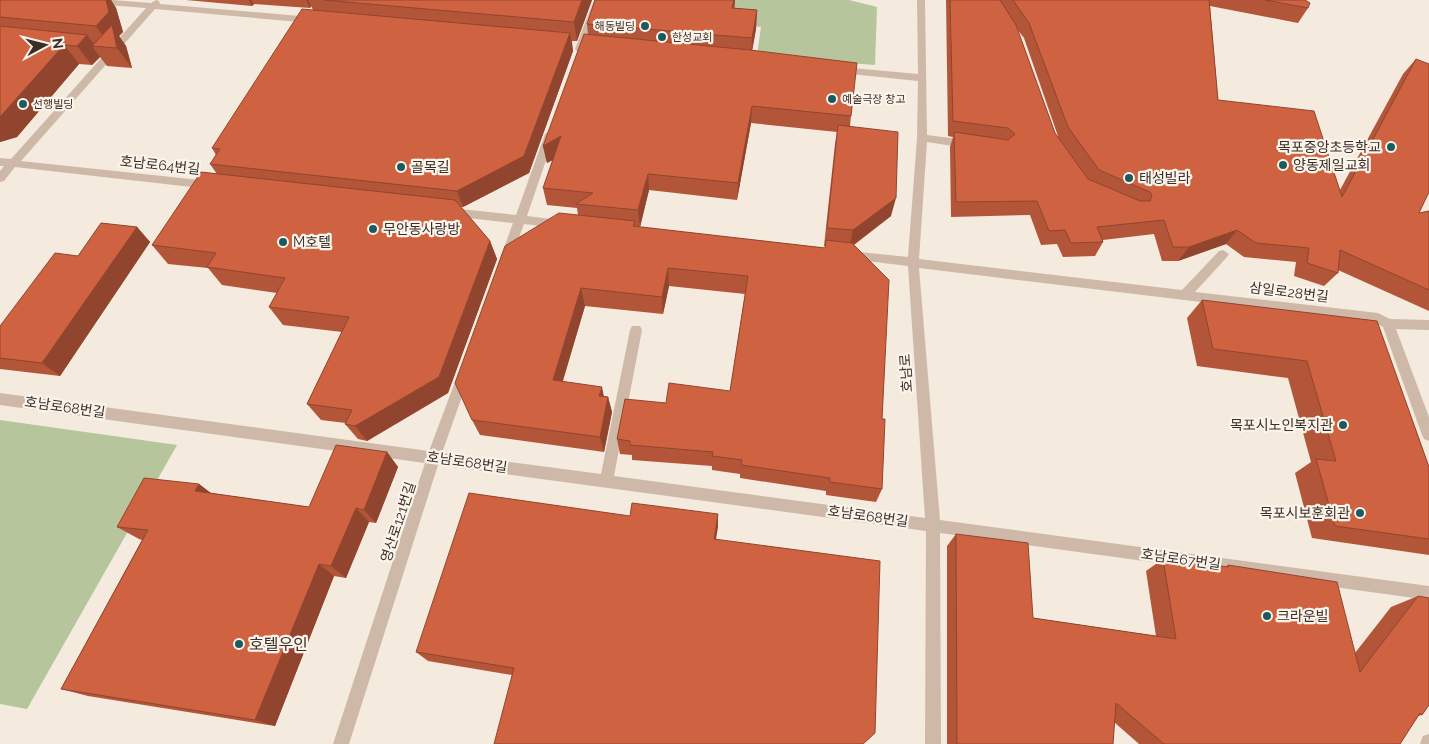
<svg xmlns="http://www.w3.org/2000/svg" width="1429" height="744" font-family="Raleway,'Noto Sans KR',sans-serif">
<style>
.green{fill:#b7c59c}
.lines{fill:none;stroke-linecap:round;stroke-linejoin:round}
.minor{fill:#ceb9a8;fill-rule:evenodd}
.wall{fill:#b25538;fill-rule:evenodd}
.shaded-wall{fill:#91452e}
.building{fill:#cf6341;stroke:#91452e}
.poi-dot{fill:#1b5b5f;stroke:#fbf4eb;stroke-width:2}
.labels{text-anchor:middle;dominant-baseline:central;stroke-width:4.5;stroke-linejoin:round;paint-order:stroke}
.far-poi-label{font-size:11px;fill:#3a2e29;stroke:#fbf4eb;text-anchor:start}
.poi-label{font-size:14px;fill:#3a2e29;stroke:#fbf4eb;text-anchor:start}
.street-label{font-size:14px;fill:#3a2e29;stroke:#fbf4eb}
.near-poi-label{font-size:16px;fill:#3a2e29;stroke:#fbf4eb;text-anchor:start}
</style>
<rect width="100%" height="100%" fill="#f4eade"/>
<!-- green -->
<path class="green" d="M 702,0 L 849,0 L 877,7 L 875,65 L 757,56 L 761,27 L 737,25 Z
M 0,420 L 177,445 L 27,709 L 0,704 Z"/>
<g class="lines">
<!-- minor -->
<path class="minor" d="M 77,0 L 112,0 L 151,3 L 156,0 L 159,1 L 160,4 L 311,17 L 316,20 L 311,23 L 155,9 L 21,161 L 209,181 L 214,185 L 213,188 L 209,189 L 15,167 L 4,181 L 0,182 L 0,171 L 4,166 L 0,166 L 0,158 L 11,159 L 146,8 L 81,3 Z
M 594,0 L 602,0 L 585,49 L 580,52 L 577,51 L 575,49 Z
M 917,0 L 925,0 L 927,135 L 966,140 L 971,144 L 966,148 L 927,142 L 919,259 L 1182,290 L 1219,251 L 1223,250 L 1229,254 L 1227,257 L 1195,292 L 1378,313 L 1390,319 L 1429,320 L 1429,330 L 1396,329 L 1429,417 L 1429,441 L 1424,439 L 1422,435 L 1383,327 L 1376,323 L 919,268 L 940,520 L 1429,586 L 1429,600 L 940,533 L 941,744 L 925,744 L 926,531 L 438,465 L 349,744 L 333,744 L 425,463 L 0,405 L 0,393 L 429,451 L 458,374 L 460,370 L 464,369 L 468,370 L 470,374 L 442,453 L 601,474 L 630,330 L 632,326 L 640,326 L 642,330 L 614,476 L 925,518 L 908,266 L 850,259 L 844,255 L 850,251 L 908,257 L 917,138 L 918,81 L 841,73 L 836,70 L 841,67 L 918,74 Z
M 550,130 L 555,134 L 527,216 L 559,220 L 565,224 L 559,228 L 524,224 L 510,262 L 502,262 L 500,259 L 513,223 L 450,216 L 445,212 L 450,208 L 516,215 L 545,134 Z
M 1429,734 L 1429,744 L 1420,744 L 1423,736 Z"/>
</g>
<!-- wall -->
<path class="wall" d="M 0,0 L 111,0 L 116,8 L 123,32 L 119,36 L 126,46 L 132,68 L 107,66 L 100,57 L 92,65 L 79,64 L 17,137 L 0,142 Z
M 186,0 L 592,0 L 577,41 L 572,41 L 573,51 L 529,173 L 463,207 L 461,207 L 490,241 L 497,259 L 448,393 L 367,441 L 358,439 L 345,424 L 346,423 L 321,420 L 307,404 L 342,332 L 283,325 L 269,307 L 277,293 L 222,285 L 208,268 L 168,264 L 152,245 L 217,174 L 210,164 L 216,155 L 212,148 L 313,10 L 311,6 L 310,8 L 254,4 L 252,6 Z
M 595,0 L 735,0 L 734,8 L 757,10 L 756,29 L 752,50 L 851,116 L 850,126 L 891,216 L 854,245 L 882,419 L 882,489 L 876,502 L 826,495 L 826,491 L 740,478 L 740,474 L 712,470 L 712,466 L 632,460 L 632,455 L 620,454 L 617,439 L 666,403 L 730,391 L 745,294 L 669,286 L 663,314 L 585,306 L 563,381 L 604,396 L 608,397 L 612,412 L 604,452 L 480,435 L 472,420 L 578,215 L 577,208 L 547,205 L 543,188 L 553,160 L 547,163 L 543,146 L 588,35 L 587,24 ZM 751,123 L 837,132 L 835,144 L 824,246 L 825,246 L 825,248 L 640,227 L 649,190 L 737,200 Z
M 946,0 L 1305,0 L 1308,8 L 1298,23 L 1210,6 L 1218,100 L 1340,190 L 1403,74 L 1416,59 L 1419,213 L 1429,211 L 1429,311 L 1338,270 L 1338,273 L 1324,286 L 1294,276 L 1296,262 L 1244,257 L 1226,244 L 1178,261 L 1162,261 L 1154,234 L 1103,240 L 1103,242 L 1095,256 L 1063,257 L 1057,244 L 1041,245 L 1030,215 L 951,217 L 950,147 L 953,137 L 948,136 ZM 1017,29 L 1024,38 L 1059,139 L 1055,133 Z
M 137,227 L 150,242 L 60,376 L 0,369 L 0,326 L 78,256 Z
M 1202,300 L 1377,321 L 1429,467 L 1429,555 L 1312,538 L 1295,473 L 1311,462 L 1288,378 L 1197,366 L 1187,318 Z
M 387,452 L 398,467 L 376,523 L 369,522 L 346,578 L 334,576 L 275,726 L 88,696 L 61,689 L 142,540 L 139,539 L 117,527 L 199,484 L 211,493 L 309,507 Z
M 718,514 L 718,527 L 512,675 L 428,661 L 416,652 L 630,516 Z
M 956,534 L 1033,618 L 1156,636 L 1146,571 L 1163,559 L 1225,567 L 1228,565 L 1355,653 L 1391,607 L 1418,596 L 1422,715 L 1418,716 L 1400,744 L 1139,744 L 1114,722 L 1113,744 L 947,744 L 947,546 Z"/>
<!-- shaded-wall -->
<path class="shaded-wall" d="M 106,0 L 111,0 L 116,8 L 123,32 L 119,36 L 126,46 L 132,68 L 117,48 L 110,46 L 96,26 Z
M 249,0 L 251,0 L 254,4 L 252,6 Z
M 306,0 L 308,0 L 311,6 L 310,8 Z
M 582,0 L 592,0 L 577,41 L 574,22 Z
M 734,0 L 735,0 L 734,13 L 732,8 Z
M 757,10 L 756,29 L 751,57 L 752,38 Z
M 570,33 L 573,51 L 529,173 L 463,207 L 457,191 Z
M 87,35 L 96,47 L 92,46 L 100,57 L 92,65 L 77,46 Z
M 64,45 L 79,64 L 17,137 L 0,142 L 0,117 Z
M 752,106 L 751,123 L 737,200 L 738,183 Z
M 561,136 L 565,153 L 547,163 L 543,146 Z
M 648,174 L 649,190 L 640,227 L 638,210 Z
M 896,198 L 891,216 L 849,248 L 853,230 Z
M 137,227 L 150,242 L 60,376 L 42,363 Z
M 1237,230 L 1226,244 L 1178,261 L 1189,247 Z
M 490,241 L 497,259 L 448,393 L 367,441 L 355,426 Z
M 668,268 L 669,286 L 663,314 L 662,297 Z
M 581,288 L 585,306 L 558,396 L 553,380 Z
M 602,387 L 605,402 L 599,396 Z
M 608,397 L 612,412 L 604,452 L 600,437 Z
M 387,452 L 398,467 L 376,523 L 364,510 Z
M 199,484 L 217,498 L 195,491 Z
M 356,508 L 369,522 L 346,578 L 331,566 Z
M 718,514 L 718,527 L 714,551 L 714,539 Z
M 319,564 L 334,576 L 275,726 L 255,720 Z"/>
<!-- building -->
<path class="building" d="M 0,0 L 106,0 L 109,12 L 96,26 L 0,17 Z
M 324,0 L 582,0 L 574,22 Z
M 595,0 L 734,0 L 732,8 L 757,10 L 752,38 L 587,24 Z
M 950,0 L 1000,0 L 1016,25 L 1055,133 L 1088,179 L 1140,201 L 1150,201 L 1152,196 L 1150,192 L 1099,170 L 1068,127 L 1029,23 L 1013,0 L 1209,0 L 1218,100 L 1314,111 L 1342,197 L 1416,59 L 1429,64 L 1429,192 L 1419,213 L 1429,211 L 1429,290 L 1340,250 L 1338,273 L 1307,263 L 1309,248 L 1256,243 L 1237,230 L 1189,247 L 1173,247 L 1164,220 L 1097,227 L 1103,242 L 1071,243 L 1065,230 L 1049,231 L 1037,201 L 956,202 L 954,132 L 1008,140 L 1015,134 L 1008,128 L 953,121 Z
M 1265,0 L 1305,0 L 1310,3 L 1308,8 Z
M 302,9 L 570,33 L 524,156 L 457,191 L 210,164 L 220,149 L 212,148 Z
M 112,25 L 117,48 L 92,46 Z
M 0,26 L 87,35 L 77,46 L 64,45 L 0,117 Z
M 584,34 L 750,50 L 857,63 L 851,116 L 752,106 L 738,183 L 648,174 L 638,210 L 576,204 L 593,193 L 543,188 L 561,136 L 543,146 Z
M 838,125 L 898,132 L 896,198 L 853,230 L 827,228 Z
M 201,172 L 455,200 L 490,241 L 439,377 L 355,426 L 345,424 L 352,410 L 307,404 L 349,317 L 269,307 L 285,278 L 207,267 L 216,253 L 152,245 Z
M 559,213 L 635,221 L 633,226 L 825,248 L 826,240 L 852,243 L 889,280 L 882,419 L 885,419 L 882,489 L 830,482 L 830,478 L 741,465 L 742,460 L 712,456 L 713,452 L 630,445 L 630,441 L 617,439 L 625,399 L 666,403 L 669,383 L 730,391 L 748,276 L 668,268 L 662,297 L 581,288 L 553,380 L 602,387 L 599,396 L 608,397 L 600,437 L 472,420 L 455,383 L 505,246 Z
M 101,223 L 137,227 L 42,363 L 0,358 L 0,326 L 55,253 L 78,256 Z
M 1202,300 L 1377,321 L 1429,467 L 1429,539 L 1335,526 L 1316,459 L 1336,461 L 1307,361 L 1213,349 Z
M 336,445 L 387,452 L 364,510 L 356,508 L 331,566 L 319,564 L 255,720 L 61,689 L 148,530 L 117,527 L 144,478 L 199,484 L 195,491 L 309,507 Z
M 469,493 L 630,516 L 632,503 L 718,514 L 714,539 L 880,561 L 875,733 L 863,744 L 494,744 L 514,668 L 416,652 Z
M 956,534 L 1028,543 L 1033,618 L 1176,639 L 1163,559 L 1228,567 L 1228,565 L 1337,582 L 1360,672 L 1418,596 L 1429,598 L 1429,705 L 1422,715 L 1420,713 L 1400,744 L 1164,744 L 1116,703 L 1113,744 L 957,744 Z"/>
<!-- markers -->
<g class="poi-dot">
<circle cx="645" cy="26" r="5"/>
<circle cx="662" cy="37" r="5"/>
<circle cx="832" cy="99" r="5"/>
<circle cx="23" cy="104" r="5"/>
<circle cx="1391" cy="147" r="5"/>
<circle cx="1283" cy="165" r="5"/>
<circle cx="401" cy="167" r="5"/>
<circle cx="1129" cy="178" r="5"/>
<circle cx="373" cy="229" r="5"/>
<circle cx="283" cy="242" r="5"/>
<circle cx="1343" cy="425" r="5"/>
<circle cx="1360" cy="513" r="5"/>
<circle cx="1267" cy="616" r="5"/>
<circle cx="239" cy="644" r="5"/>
</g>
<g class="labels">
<!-- far-poi labels -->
<g class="far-poi-label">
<text x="635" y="26" text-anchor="end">해동빌딩</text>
<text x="672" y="37">한성교회</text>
<text x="842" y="99">예술극장 창고</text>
<text x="33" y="104">선행빌딩</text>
</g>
<!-- poi labels -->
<g class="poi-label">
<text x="1381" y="147" text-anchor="end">목포중앙초등학교</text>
<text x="1293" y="165">양동제일교회</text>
<text x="411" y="167">골목길</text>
<text x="1139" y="178">태성빌라</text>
<text x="383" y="229">무안동사랑방</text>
<text x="293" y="242">M호텔</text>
<text x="1333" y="425" text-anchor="end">목포시노인복지관</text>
<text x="1350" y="513" text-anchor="end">목포시보훈회관</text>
<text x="1277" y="616">크라운빌</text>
</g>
<!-- street labels -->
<g class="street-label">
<text transform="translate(160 165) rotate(6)">호남로64번길</text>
<text transform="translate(1289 292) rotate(7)">삼일로28번길</text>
<text transform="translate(906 373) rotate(-94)">호남로</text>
<text transform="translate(65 407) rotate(8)">호남로68번길</text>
<text transform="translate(467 462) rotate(8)">호남로68번길</text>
<text transform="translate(868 516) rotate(8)">호남로68번길</text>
<text transform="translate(398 522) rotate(-72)">영산로121번길</text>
<text transform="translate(1181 559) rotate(8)">호남로67번길</text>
</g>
<!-- near-poi labels -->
<g class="near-poi-label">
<text x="249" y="644">호텔우인</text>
</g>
</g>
<!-- north arrow -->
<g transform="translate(45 45) rotate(83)" stroke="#fbf4eb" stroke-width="4" paint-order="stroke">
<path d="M0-4L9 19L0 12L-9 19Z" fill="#3a2e29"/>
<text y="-8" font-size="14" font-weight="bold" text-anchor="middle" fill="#3a2e29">N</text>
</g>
</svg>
